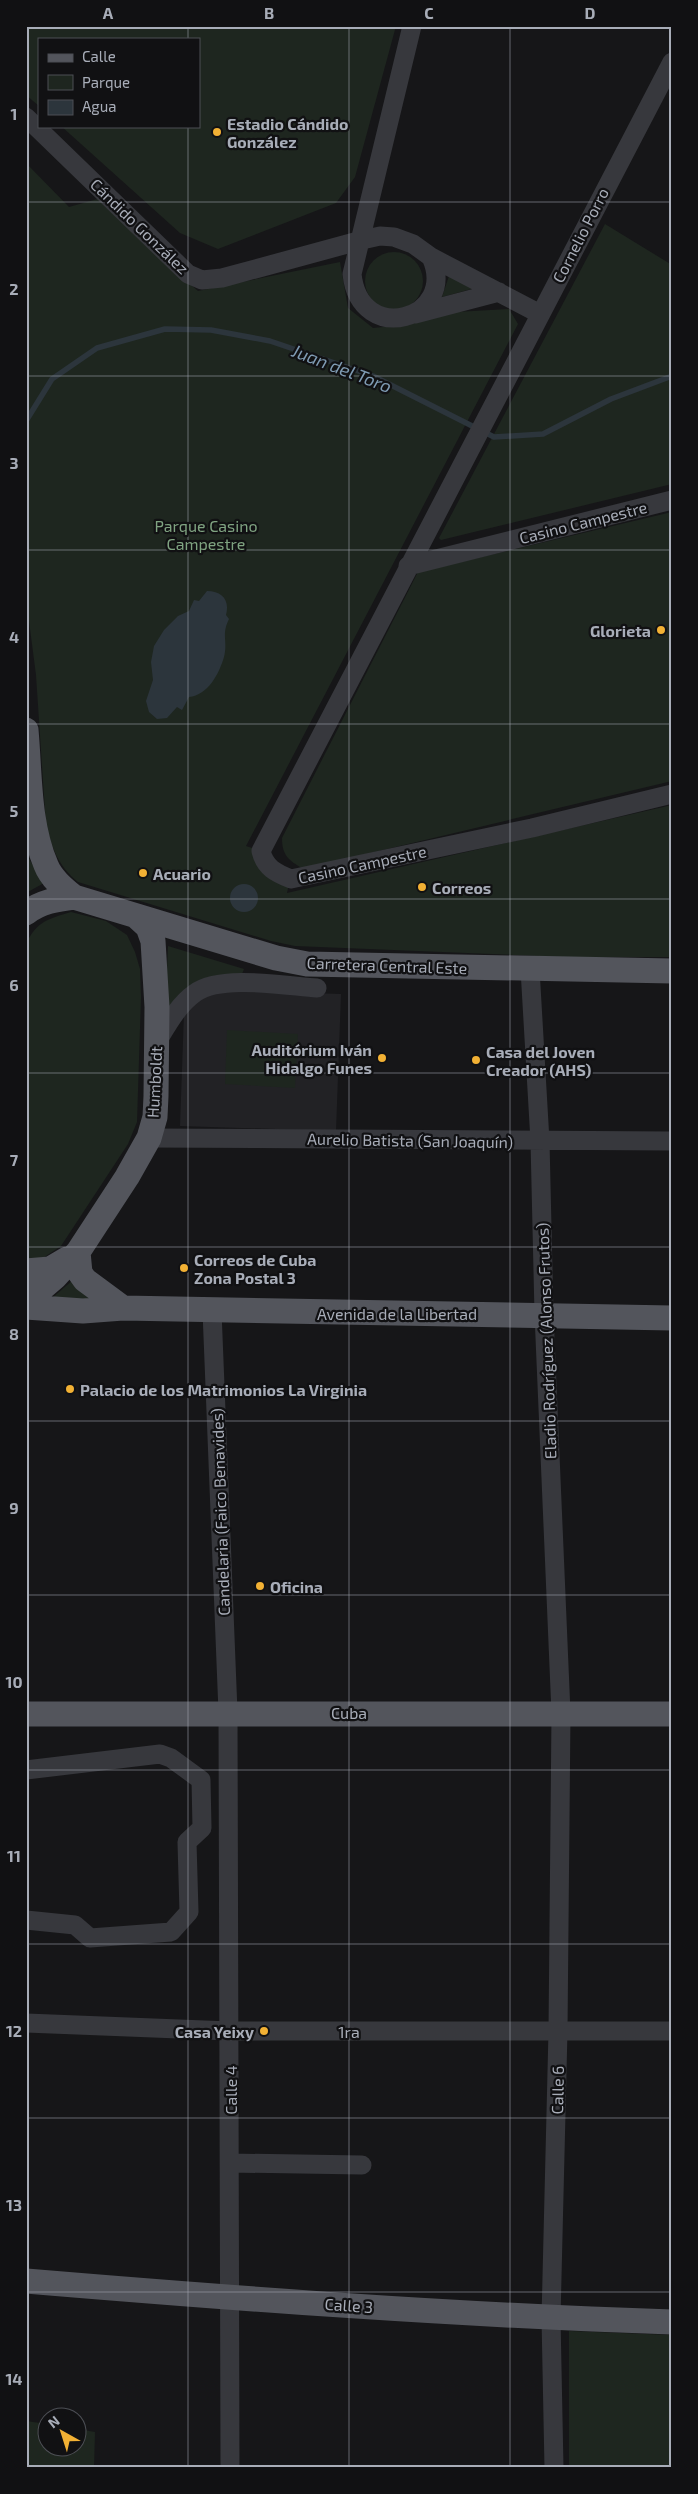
<svg xmlns="http://www.w3.org/2000/svg" width="698" height="2494" font-family="'Exo 2',sans-serif">
<style>
.built{fill:#222225}
.green{fill:#1e261f}
.water{fill:#2c353c}
.lines{fill:none;stroke-linecap:round;stroke-linejoin:round}
.stream{stroke:#2c353c;stroke-width:5.5}
.minor{stroke:#37383d;stroke-width:19}
.major{stroke:#53555c;stroke-width:25}
.grid{fill:none;stroke:#a8adb8;stroke-width:1;stroke-opacity:0.55}
.poi-dot{fill:#f2b134;stroke:#111113;stroke-width:2}
.labels{text-anchor:middle;dominant-baseline:central;stroke-width:4.5;stroke-linejoin:round;paint-order:stroke}
.poi-label{font-size:16px;font-weight:bold;fill:#a8adb8;stroke:#111113;text-anchor:start}
.street-label{font-size:16px;fill:#a8adb8;stroke:#111113}
.park-label{font-size:16px;fill:#7fa381;stroke:#111113}
.water-label{font-size:18px;font-style:italic;fill:#7f9bb3;stroke:#111113}
.neatline{fill:none;stroke:#a8adb8;stroke-width:2}
.grid-label{font-size:16px;text-anchor:middle;font-weight:bold;fill:#a8adb8}
</style>
<rect width="100%" height="100%" fill="#161618"/>
<!-- built -->
<path class="built" d="M 209,990 L 341,994 L 336,1131 L 180,1126 L 184,1013 Z"/>
<!-- green -->
<path class="green" d="M 26,26 L 396,26 L 355,177 L 336,203 L 218,249 L 180,233 L 61,126 L 199,126 L 199,39 L 39,39 L 39,106 L 26,95 Z
M 26,163 L 69,207 L 101,198 L 148,248 L 198,291 L 340,262 L 348,308 L 373,328 L 403,325 L 455,312 L 509,309 L 518,324 L 246,846 L 261,851 L 290,879 L 287,893 L 672,805 L 672,957 L 564,957 L 295,946 L 271,941 L 78,882 C 58,866 53,849 46,826 L 36,675 L 26,598 Z
M 605,224 L 672,265 L 672,484 L 441,540 L 439,538 Z
M365 281a29 29 0 1 1 58 0a29 29 0 1 1-58 0Z
M 450,273 L 475,288 L 442,297 Z
M 672,512 L 672,781 L 303,869 C 289,860 282,856 282,838 L 418,572 Z
M 26,854 L 44,883 L 26,893 Z
M 71,912 L 106,921 L 127,935 L 135,952 L 140,969 L 141,997 L 137,1122 L 128,1144 L 61,1246 L 40,1260 L 26,1261 L 26,944 C 37,921 48,919 71,912 Z
M 168,946 L 244,969 L 242,974 C 198,974 192,982 165,1014 Z
M 227,1030 L 298,1034 L 295,1088 L 225,1084 Z
M 73,1280 L 92,1300 L 52,1298 Z
M 569,2331 L 672,2335 L 672,2468 L 569,2468 Z
M 26,2421 L 47,2424 L 48,2446 L 78,2446 L 78,2429 L 95,2432 L 94,2468 L 26,2468 Z"/>
<!-- water -->
<path class="water" d="M 207,591 C 222,591 230,600 226,615 L 229,619 C 221,635 228,641 224,657 C 219,674 208,695 189,697 L 182,710 L 177,707 L 167,718 L 157,719 L 149,712 L 146,701 L 153,680 L 151,662 L 154,646 L 164,630 L 178,616 L 189,611 L 194,600 L 199,601 Z
M230 898a14 14 0 1 1 28 0a14 14 0 1 1-28 0Z"/>
<g class="lines">
<!-- stream -->
<path class="stream" d="M 26,421 L 52,379 L 97,348 L 165,329 L 211,330 L 270,341 L 373,376 L 494,437 L 543,434 L 611,399 L 672,376"/>
<!-- minor -->
<path class="minor" d="M 412,26 L 352,274 C 360,348 459,319 431,257
M 672,62 L 261,851 C 265,868 276,873 291,879 L 532,828 L 672,794
M 26,117 L 188,274 L 202,280 L 222,278 L 362,240 L 380,236 L 394,237 L 413,244 L 431,257 L 540,314
M 415,314 L 499,292
M 408,566 L 672,500
M 530,969 L 540,1141 L 544,1314 L 561,1713 L 558,2031 L 551,2318 L 554,2468
M 157,1042 C 168,1024 178,1005 195,993 C 220,974 287,986 317,988
M 149,1138 L 672,1141
M 212,1311 L 228,1712 L 230,2468
M 26,1770 L 160,1754 L 171,1758 L 201,1780 L 202,1828 L 187,1842 L 189,1912 L 171,1932 L 90,1938 L 75,1925 L 26,1920
M 26,2023 L 230,2031 L 672,2031
M 230,2163 L 362,2165"/>
<!-- major -->
<path class="major" d="M 26,730 C 30,774 28,823 46,865 C 51,878 63,888 74,897
M 26,913 C 40,902 57,899 74,897 L 276,958 L 307,964 L 672,971
M 78,1252 L 80,1273 L 85,1280 L 123,1308
M 26,1271 L 50,1269 L 67,1259
M 26,1302 L 55,1277 L 78,1252 L 127,1177 L 149,1138 L 155,1117 L 156,1096 L 157,1007 L 153,941 L 148,927 L 136,916
M 26,1307 L 83,1311 L 123,1308 L 672,1318
M 26,1714 L 672,1714
M 26,2281 C 241,2299 456,2315 672,2322"/>
</g>
<!-- grid -->
<path class="grid" d="M 188,26 L 188,39M 349,26 L 349,2468M 510,26 L 510,2468M 188,126 L 188,2468M 26,202 L 672,202M 26,376 L 672,376M 26,550 L 672,550M 26,724 L 672,724M 26,899 L 672,899M 26,1073 L 672,1073M 26,1247 L 672,1247M 26,1421 L 672,1421M 26,1595 L 672,1595M 26,1770 L 672,1770M 26,1944 L 672,1944M 26,2118 L 672,2118M 26,2292 L 672,2292"/>
<!-- markers -->
<g class="poi-dot">
<circle cx="217" cy="132" r="5"/>
<circle cx="661" cy="630" r="5"/>
<circle cx="143" cy="873" r="5"/>
<circle cx="422" cy="887" r="5"/>
<circle cx="382" cy="1058" r="5"/>
<circle cx="476" cy="1060" r="5"/>
<circle cx="184" cy="1268" r="5"/>
<circle cx="70" cy="1389" r="5"/>
<circle cx="260" cy="1586" r="5"/>
<circle cx="264" cy="2031" r="5"/>
</g>
<g class="labels">
<!-- poi labels -->
<g class="poi-label">
<text x="227" y="123">Estadio Cándido<tspan x="227" dy="18">González</tspan></text>
<text x="651" y="630" text-anchor="end">Glorieta</text>
<text x="153" y="873">Acuario</text>
<text x="432" y="887">Correos</text>
<text x="372" y="1049" text-anchor="end">Auditórium Iván<tspan x="372" dy="18">Hidalgo Funes</tspan></text>
<text x="486" y="1051">Casa del Joven<tspan x="486" dy="18">Creador (AHS)</tspan></text>
<text x="194" y="1259">Correos de Cuba<tspan x="194" dy="18">Zona Postal 3</tspan></text>
<text x="80" y="1389">Palacio de los Matrimonios La Virginia</text>
<text x="270" y="1586">Oficina</text>
<text x="254" y="2031" text-anchor="end">Casa Yeixy</text>
</g>
<!-- street labels -->
<g class="street-label">
<text transform="translate(140 226) rotate(44)">Cándido González</text>
<text transform="translate(580 235) rotate(-63)">Cornelio Porro</text>
<text transform="translate(583 522) rotate(-14)">Casino Campestre</text>
<text transform="translate(362 864) rotate(-12)">Casino Campestre</text>
<text transform="translate(387 965) rotate(2)">Carretera Central Este</text>
<text transform="translate(154 1082) rotate(-87)">Humboldt</text>
<text transform="translate(410 1140) rotate(1)">Aurelio Batista (San Joaquín)</text>
<text x="397" y="1313">Avenida de la Libertad</text>
<text transform="translate(546 1341) rotate(-92)">Eladio Rodríguez (Alonso Frutos)</text>
<text transform="translate(220 1512) rotate(-92)">Candelaria (Faico Benavides)</text>
<text x="349" y="1712">Cuba</text>
<text x="349" y="2031">1ra</text>
<text transform="translate(230 2090) rotate(-90)">Calle 4</text>
<text transform="translate(557 2090) rotate(-89)">Calle 6</text>
<text transform="translate(349 2305) rotate(4)">Calle 3</text>
</g>
<!-- park labels -->
<g class="park-label">
<text x="206" y="525">Parque Casino<tspan x="206" dy="18">Campestre</tspan></text>
</g>
<!-- water labels -->
<g class="water-label">
<text transform="translate(342 368) rotate(21)">Juan del Toro</text>
</g>
</g>
<!-- border -->
<rect width="698" height="2494" fill="none" stroke="#111113" stroke-width="55"/>
<!-- legend -->
<rect x="38" y="38" width="162" height="90" fill="#111113" stroke="#4d4f55"/>
<rect x="48" y="54" width="25" height="8" fill="#53555c" stroke="#4d4f55"/>
<text x="82" y="62" font-size="15" fill="#a8adb8">Calle</text>
<rect x="48" y="75" width="25" height="15" fill="#1e261f" stroke="#4d4f55"/>
<text x="82" y="88" font-size="15" fill="#a8adb8">Parque</text>
<rect x="48" y="100" width="25" height="15" fill="#2c353c" stroke="#4d4f55"/>
<text x="82" y="112" font-size="15" fill="#a8adb8">Agua</text>
<!-- north arrow -->
<g transform="translate(62 2432) rotate(321)"><circle r="24" fill="#111113" stroke="#4d4f55"/>
<path d="M0-4L9 19L0 12L-9 19Z" fill="#f2b134"/>
<text y="-8" font-size="14" font-weight="bold" text-anchor="middle" fill="#a8adb8">N</text>
</g>
<rect x="28" y="28" width="642" height="2438" class="neatline"/>
<g class="grid-label">
<text x="108" y="19">A</text>
<text x="269" y="19">B</text>
<text x="429" y="19">C</text>
<text x="590" y="19">D</text>
<text x="14" y="120">1</text>
<text x="14" y="295">2</text>
<text x="14" y="469">3</text>
<text x="14" y="643">4</text>
<text x="14" y="817">5</text>
<text x="14" y="991">6</text>
<text x="14" y="1166">7</text>
<text x="14" y="1340">8</text>
<text x="14" y="1514">9</text>
<text x="14" y="1688">10</text>
<text x="14" y="1862">11</text>
<text x="14" y="2037">12</text>
<text x="14" y="2211">13</text>
<text x="14" y="2385">14</text>
</g>
</svg>
